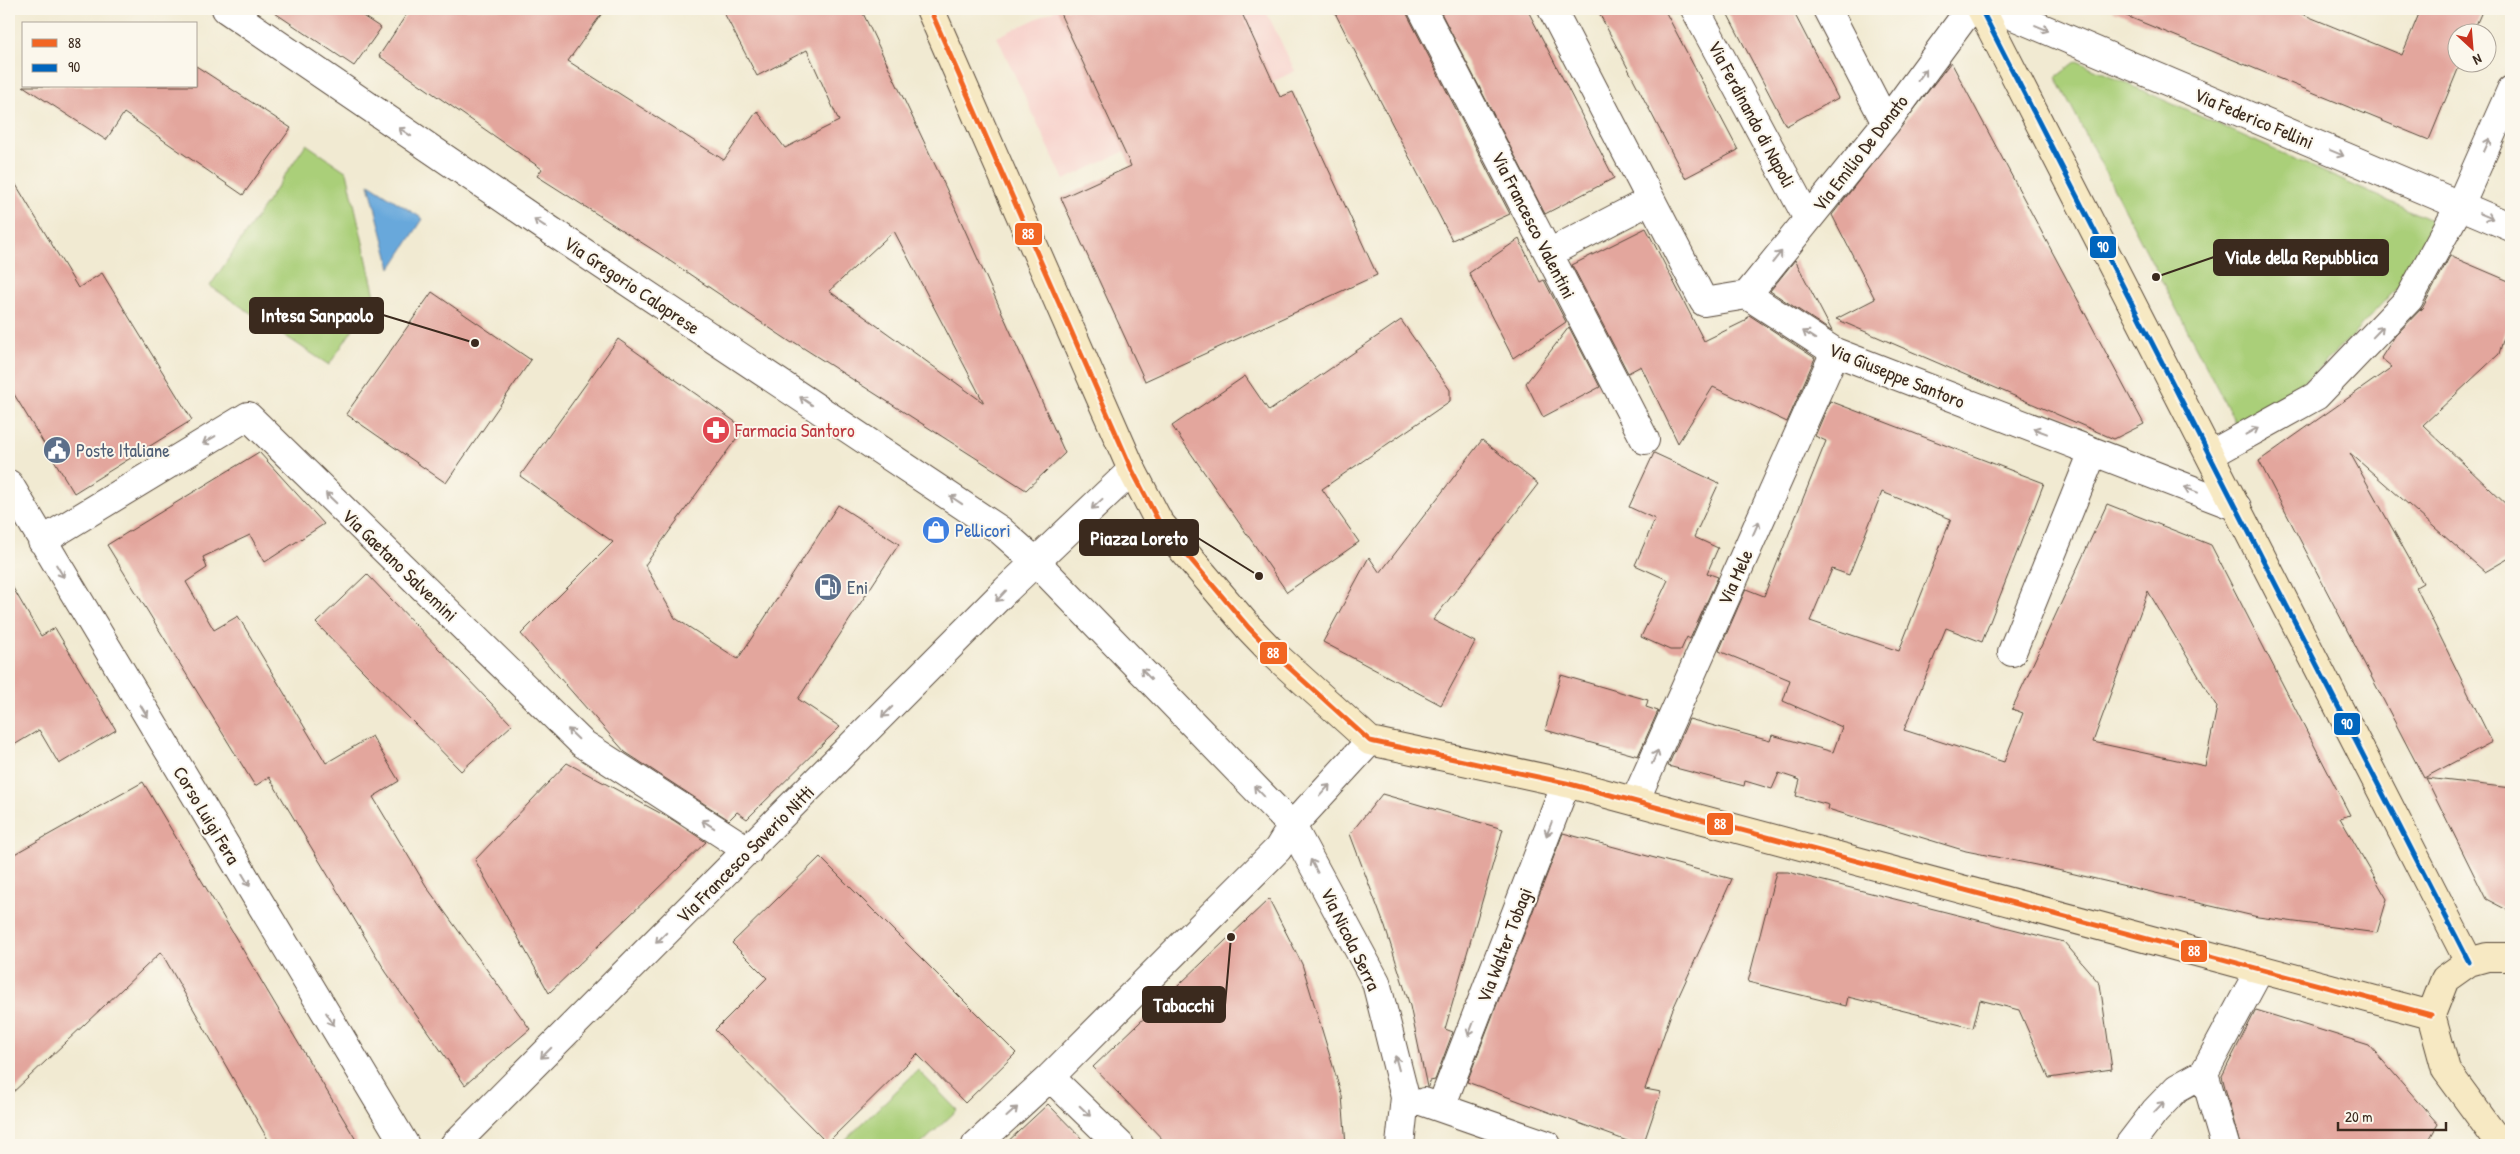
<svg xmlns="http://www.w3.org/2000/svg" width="2520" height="1154" font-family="'Patrick Hand',sans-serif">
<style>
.built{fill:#f7d0ca}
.green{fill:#aacf79;stroke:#727c4c}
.water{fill:#67a8db;stroke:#51697c}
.building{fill:#e3a69d;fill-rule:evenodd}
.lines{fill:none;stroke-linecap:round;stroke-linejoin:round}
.street-casing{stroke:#564739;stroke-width:30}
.secondary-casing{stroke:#564739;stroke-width:30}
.street{stroke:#fff;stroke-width:28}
.secondary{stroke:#f7e9c3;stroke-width:28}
.bus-1-casing{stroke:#fbf7ec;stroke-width:9}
.bus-2-casing{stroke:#fbf7ec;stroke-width:9}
.bus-1{stroke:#f26522;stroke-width:5}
.bus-2{stroke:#0065bd;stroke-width:5}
.oneway{stroke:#a79f9a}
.labels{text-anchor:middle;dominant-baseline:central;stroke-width:4;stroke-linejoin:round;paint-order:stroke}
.street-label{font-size:19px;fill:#3b2a1e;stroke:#fbf7ec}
.health-label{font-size:19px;fill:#be3a42;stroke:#fbf7ec;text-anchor:start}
.service-label{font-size:19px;fill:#4e5e75;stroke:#fbf7ec;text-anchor:start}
.shop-label{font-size:19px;fill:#366cbe;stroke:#fbf7ec;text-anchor:start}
.leader{fill:none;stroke:#3b2a1e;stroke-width:2}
.callout-dot{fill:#3b2a1e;stroke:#fbf7ec;stroke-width:2}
.callout{fill:#3b2a1e;stroke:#3b2a1e;stroke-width:2}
.callout-label{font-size:20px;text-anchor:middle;font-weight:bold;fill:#fff}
.line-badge{stroke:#fbf7ec;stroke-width:2}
.badge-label{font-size:14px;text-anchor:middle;font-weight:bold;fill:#fff}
</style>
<rect width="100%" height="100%" fill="#fbf7ec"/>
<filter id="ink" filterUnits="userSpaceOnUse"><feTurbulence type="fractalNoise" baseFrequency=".02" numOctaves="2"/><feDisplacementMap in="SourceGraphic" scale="10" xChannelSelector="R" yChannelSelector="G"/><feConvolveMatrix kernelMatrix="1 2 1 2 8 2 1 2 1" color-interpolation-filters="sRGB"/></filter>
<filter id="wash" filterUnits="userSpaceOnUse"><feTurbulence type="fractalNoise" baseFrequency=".0096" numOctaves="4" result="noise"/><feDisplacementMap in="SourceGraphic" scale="20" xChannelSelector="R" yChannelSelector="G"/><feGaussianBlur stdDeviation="1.12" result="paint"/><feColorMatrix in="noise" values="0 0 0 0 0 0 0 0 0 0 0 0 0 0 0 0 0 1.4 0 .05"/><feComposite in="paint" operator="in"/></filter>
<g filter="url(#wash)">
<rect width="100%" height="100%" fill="#f1ead2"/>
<!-- built -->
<path class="built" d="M 1057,9 L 1265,9 L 1295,71 L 1064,180 L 997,37 Z"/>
<!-- green -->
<path class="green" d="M 2077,61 L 2435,222 L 2399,285 L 2351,337 L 2303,383 L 2236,424 L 2056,77 Z
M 306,144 L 347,172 L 375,296 L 329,365 L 210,286 Z
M 918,1070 L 957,1110 L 920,1145 L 840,1145 Z"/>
<!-- water -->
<path class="water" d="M 369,184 L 423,219 L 391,268 Z"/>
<g id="blocks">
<!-- building -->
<path class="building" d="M 269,9 L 352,9 L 381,28 L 354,66 Z
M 410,9 L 605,9 L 568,61 L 724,160 L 757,111 L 785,148 L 839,121 L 807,50 L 757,76 L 722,9 L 861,9 L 946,188 L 1065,453 L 1026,490 L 794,342 L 792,343 L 658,253 L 537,176 L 542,169 L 379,56 ZM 894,231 L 984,403 L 829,291 Z
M 1058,9 L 1240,9 L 1280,97 L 1293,92 L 1377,275 L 1145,381 L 1061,198 L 1131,166 Z
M 1333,9 L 1406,9 L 1408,16 L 1510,214 L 1452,240 Z
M 1439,9 L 1527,9 L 1614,178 L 1545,214 Z
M 1597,9 L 1664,9 L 1738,150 L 1685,178 Z
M 1725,9 L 1792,9 L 1838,98 L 1786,126 Z
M 2290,9 L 2402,55 L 2421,9 L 2483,9 L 2473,32 L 2458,32 L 2458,62 L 2461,62 L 2429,140 L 2112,10 Z
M 1951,62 L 2144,424 L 2114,439 L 1836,319 L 1875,299 L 1832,215 Z
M 196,66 L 291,128 L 243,195 L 124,113 L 106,140 L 23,86 L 196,86 Z
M 9,173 L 78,288 L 102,273 L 192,420 L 74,493 L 9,386 Z
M 1646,228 L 1704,341 L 1745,321 L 1749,315 L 1815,358 L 1787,422 L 1713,387 L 1678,443 L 1641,366 L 1628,373 L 1572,265 Z
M 1519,239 L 1540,282 L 1544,280 L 1566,322 L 1513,358 L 1469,273 Z
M 2450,256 L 2511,282 L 2511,313 L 2499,354 L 2423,425 L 2511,509 L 2511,557 L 2485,572 L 2350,453 L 2423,583 L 2416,587 L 2492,742 L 2424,778 L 2259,461 L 2392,367 L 2381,358 L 2395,336 L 2423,307 Z
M 1795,260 L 1832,331 L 1831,331 L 1770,291 Z
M 432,292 L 531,360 L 446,483 L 346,414 Z
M 1401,320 L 1450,390 L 1450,401 L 1322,489 L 1359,542 L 1287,592 L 1172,426 L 1245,376 L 1269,411 Z
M 1569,327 L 1600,387 L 1543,417 L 1526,383 Z
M 618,339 L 744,428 L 645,565 L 675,618 L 738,659 L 838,505 L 899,544 L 798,699 L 840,727 L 747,819 L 737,812 L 729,820 L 625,752 L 521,634 L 613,542 L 520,476 Z
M 1830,401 L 2044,483 L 1982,642 L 1946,628 L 1904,730 L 2004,762 L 2023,713 L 2012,709 L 2107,504 L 2211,545 L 2350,815 L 2340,818 L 2387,899 L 2377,933 L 2258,917 L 2036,865 L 1966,851 L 1828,809 L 1829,805 L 1796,796 L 1800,780 L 1779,773 L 1772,789 L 1745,781 L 1744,786 L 1668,766 L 1689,719 L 1770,741 L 1772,735 L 1833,752 L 1842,727 L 1783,701 L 1790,680 L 1719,651 L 1746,589 L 1764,596 L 1826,441 L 1815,436 ZM 1882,492 L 1951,519 L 1899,651 L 1810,621 L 1832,569 L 1849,575 ZM 2148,591 L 2217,707 L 2205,766 L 2093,742 Z
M 1482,440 L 1538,484 L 1433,620 L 1475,642 L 1441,705 L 1323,642 L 1369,557 L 1380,573 Z
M 259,452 L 324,524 L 265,562 L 250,535 L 203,557 L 207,568 L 186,582 L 214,630 L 238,616 L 326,763 L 372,736 L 399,781 L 373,797 L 428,889 L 530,1029 L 465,1085 L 386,972 L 269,777 L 255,786 L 107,545 Z
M 1654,453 L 1719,483 L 1694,537 L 1718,548 L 1707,573 L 1718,577 L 1690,639 L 1687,637 L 1681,650 L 1670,650 L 1641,637 L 1668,580 L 1635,565 L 1655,519 L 1629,507 Z
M 367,574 L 512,725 L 461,771 L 316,623 Z
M 9,581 L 41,636 L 55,628 L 116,730 L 59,764 L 39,730 L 9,748 Z
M 1561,675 L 1648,700 L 1646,707 L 1658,711 L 1638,756 L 1545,730 Z
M 567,763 L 673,820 L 706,842 L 549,993 L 475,860 Z
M 2426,778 L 2511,788 L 2511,912 L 2486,899 Z
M 143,782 L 359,1145 L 271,1145 L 161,952 L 9,1096 L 9,857 Z
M 1382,794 L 1503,829 L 1445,1029 L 1453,1032 L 1435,1080 L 1430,1081 L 1429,1087 L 1427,1087 L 1410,1006 L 1385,927 L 1350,834 Z
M 1563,833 L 1732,879 L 1672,1011 L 1645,1089 L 1661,1092 L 1643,1145 L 1638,1145 L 1467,1082 Z
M 820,857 L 1016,1053 L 965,1103 L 917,1054 L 827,1143 L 715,1030 L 767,978 L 732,943 Z
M 1776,872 L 1788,872 L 2064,942 L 2100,984 L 2112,1069 L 2049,1078 L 2019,1010 L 1980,1000 L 1973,1028 L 1848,997 L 1846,1006 L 1748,982 Z
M 1269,899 L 1302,964 L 1342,1096 L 1346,1145 L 1168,1145 L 1093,1067 Z
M 2256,1010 L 2369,1045 L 2438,1124 L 2426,1145 L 2240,1145 L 2222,1076 Z
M 1048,1104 L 1088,1145 L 1004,1145 Z"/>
</g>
</g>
<g filter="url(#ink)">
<use href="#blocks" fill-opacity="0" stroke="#564739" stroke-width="1"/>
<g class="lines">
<defs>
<path id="street" d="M 226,9 L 538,222 L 1000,530 L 1036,562 L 1292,826 L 1376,982 L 1405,1097 L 1400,1145
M 1422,9 L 1645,440
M 1552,9 L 1704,302 L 1747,295 L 1835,352 L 2237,507
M 1695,9 L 1808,219
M 1827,9 L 1886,123
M 1997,9 L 2511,227
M 1549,253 L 1651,200
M 1747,295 L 1886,123 L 1970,9
M 2210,455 L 2316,396 L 2409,299 L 2460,205 L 2511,90
M 9,484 L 405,1145
M 42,541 L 248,416 L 582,743 L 749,851
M 2012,652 L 2093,452
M 1635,801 L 1835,352
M 2204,1073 L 2225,1145
M 1050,1077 L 1120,1145
M 1424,1102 L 1547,1145
M 1441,1107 L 1566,783
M 454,1145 L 1006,590 L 1132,470
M 976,1145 L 1050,1077 L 1278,849 L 1292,826 L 1370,741
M 2129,1145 L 2155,1111 L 2177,1088 L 2204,1073 L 2260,969"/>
<path id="secondary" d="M 930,9 L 1132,470 L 1159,522 L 1249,628 L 1275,655 L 1370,741 L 1566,783 L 2431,1015
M 1981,9 L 2469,962
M 2501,1145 L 2446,1070 L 2431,1015 L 2445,979 L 2469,962 L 2487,957 L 2511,957"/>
</defs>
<!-- street casing -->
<use href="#street" class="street-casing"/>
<!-- secondary casing -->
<use href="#secondary" class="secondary-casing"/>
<!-- street -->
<use href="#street" class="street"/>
<!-- secondary -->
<use href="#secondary" class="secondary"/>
<defs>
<path id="bus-1" d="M 930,9 L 1132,470 L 1159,522 L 1249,628 L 1275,655 L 1370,741 L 1566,783 L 2431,1015"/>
<path id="bus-2" d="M 1981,9 L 2469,962"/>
</defs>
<!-- bus-1 casing -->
<use href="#bus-1" class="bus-1-casing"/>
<!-- bus-2 casing -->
<use href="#bus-2" class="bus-2-casing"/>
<!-- bus-1 -->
<use href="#bus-1" class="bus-1"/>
<!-- bus-2 -->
<use href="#bus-2" class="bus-2"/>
</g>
<!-- one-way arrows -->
<defs><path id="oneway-shaft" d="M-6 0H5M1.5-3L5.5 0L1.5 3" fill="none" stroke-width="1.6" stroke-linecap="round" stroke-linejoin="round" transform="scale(1.25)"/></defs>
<g class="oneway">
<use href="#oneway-shaft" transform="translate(2042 28) rotate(23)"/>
<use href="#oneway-shaft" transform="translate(1922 75) rotate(-54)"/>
<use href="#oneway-shaft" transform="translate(405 132) rotate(-146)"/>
<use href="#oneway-shaft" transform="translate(2487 145) rotate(-66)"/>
<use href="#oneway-shaft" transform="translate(2337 153) rotate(23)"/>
<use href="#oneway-shaft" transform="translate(2486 216) rotate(23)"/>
<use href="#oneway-shaft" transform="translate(540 223) rotate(-146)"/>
<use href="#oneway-shaft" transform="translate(1777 257) rotate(-51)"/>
<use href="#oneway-shaft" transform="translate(2378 332) rotate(-46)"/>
<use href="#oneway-shaft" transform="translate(1809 335) rotate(-147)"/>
<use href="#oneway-shaft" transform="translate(806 401) rotate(-146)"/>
<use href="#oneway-shaft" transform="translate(2040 431) rotate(-159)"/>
<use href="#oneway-shaft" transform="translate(2252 431) rotate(-29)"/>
<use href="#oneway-shaft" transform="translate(209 440) rotate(149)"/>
<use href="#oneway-shaft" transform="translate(2191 490) rotate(-159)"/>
<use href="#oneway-shaft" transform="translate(331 498) rotate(-136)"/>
<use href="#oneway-shaft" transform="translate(956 500) rotate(-146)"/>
<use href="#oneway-shaft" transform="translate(1097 504) rotate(137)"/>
<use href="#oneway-shaft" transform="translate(1756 528) rotate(-66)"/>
<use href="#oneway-shaft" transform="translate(60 571) rotate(59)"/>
<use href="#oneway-shaft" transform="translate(1001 596) rotate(133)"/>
<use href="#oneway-shaft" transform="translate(1146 674) rotate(-134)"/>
<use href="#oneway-shaft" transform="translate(144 711) rotate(59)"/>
<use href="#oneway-shaft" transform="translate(887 712) rotate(135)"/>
<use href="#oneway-shaft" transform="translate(573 734) rotate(-136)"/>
<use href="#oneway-shaft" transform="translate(1655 757) rotate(-66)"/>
<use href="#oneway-shaft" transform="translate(1325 790) rotate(-48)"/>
<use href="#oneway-shaft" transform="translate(1259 791) rotate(-134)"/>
<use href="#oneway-shaft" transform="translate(708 824) rotate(-147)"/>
<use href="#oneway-shaft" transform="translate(1549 829) rotate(111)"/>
<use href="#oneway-shaft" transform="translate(1314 866) rotate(-118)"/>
<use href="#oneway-shaft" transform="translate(246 880) rotate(59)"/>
<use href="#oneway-shaft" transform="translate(661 938) rotate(135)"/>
<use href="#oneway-shaft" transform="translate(330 1019) rotate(59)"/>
<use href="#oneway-shaft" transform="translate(1471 1029) rotate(111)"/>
<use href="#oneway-shaft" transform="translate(546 1053) rotate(135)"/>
<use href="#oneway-shaft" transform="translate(1397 1063) rotate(-105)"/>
<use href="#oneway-shaft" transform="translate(2159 1107) rotate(-47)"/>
<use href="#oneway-shaft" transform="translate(1085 1111) rotate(44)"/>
<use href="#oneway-shaft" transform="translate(1012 1112) rotate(-42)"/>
</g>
</g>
<!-- icons -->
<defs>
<symbol id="pharmacy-disc" viewBox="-11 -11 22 22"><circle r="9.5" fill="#e0444e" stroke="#fbf7ec"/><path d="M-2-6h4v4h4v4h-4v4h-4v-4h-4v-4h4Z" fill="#fff"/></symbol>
<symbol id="civic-disc" viewBox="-11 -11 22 22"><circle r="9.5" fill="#5c6f8a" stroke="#fbf7ec"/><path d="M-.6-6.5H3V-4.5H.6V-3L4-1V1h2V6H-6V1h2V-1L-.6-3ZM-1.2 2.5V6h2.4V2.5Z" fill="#fff"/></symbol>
<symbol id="shop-disc" viewBox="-11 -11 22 22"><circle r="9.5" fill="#3f7fe0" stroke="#fbf7ec"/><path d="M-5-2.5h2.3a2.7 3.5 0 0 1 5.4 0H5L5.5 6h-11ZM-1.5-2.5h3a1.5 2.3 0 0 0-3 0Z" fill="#fff"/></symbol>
<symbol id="fuel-disc" viewBox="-11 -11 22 22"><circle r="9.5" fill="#5c6f8a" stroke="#fbf7ec"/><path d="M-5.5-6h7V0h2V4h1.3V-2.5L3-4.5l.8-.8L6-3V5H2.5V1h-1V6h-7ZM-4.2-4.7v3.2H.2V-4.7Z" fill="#fff"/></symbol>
</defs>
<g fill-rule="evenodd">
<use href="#pharmacy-disc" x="700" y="414" width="32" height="32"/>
<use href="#civic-disc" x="41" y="434" width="32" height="32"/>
<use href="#shop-disc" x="920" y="514" width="32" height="32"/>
<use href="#fuel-disc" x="812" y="571" width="32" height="32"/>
</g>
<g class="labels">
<!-- street labels -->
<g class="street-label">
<text transform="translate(1752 114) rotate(62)">Via Ferdinando di Napoli</text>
<text transform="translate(2254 118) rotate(23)">Via Federico Fellini</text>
<text transform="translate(1860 153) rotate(-52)">Via Emilio De Donato</text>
<text transform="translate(1534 225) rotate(63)">Via Francesco Valentini</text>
<text transform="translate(632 285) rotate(34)">Via Gregorio Caloprese</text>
<text transform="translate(1897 375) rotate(22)">Via Giuseppe Santoro</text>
<text transform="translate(400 565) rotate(44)">Via Gaetano Salvemini</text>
<text transform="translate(1735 577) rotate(-66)">Via Mele</text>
<text transform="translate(207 815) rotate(59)">Corso Luigi Fera</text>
<text transform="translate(745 854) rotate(-45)">Via Francesco Saverio Nitti</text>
<text transform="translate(1351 939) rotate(64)">Via Nicola Serra</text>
<text transform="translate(1504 945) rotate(-69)">Via Walter Tobagi</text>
</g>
<!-- health labels -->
<g class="health-label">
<text x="735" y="430">Farmacia Santoro</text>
</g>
<!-- service labels -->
<g class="service-label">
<text x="76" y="450">Poste Italiane</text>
<text x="847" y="587">Eni</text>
</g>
<!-- shop labels -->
<g class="shop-label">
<text x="955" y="530">Pellicori</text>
</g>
</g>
<!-- callouts -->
<path class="leader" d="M2156 277L2214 257M475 343L383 315M1259 576L1198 538M1231 937L1225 1005"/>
<g class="callout-dot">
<circle cx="2156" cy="277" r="5"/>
<circle cx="475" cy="343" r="5"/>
<circle cx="1259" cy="576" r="5"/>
<circle cx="1231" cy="937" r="5"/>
</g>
<g class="callout">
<rect x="2214" y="240" width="174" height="35" rx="5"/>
<rect x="250" y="298" width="133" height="35" rx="5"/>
<rect x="1080" y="520" width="118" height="35" rx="5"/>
<rect x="1143" y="987" width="82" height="35" rx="5"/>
</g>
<g class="callout-label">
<text x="2301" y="264">Viale della Repubblica</text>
<text x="317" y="322">Intesa Sanpaolo</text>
<text x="1139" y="545">Piazza Loreto</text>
<text x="1184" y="1012">Tabacchi</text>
</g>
<g class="line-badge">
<rect x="1014" y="222" width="29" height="24" rx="5" fill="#f26522"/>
<rect x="2089" y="235" width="28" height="24" rx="5" fill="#0065bd"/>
<rect x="1259" y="641" width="29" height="24" rx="5" fill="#f26522"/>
<rect x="2333" y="712" width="28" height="24" rx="5" fill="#0065bd"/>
<rect x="1706" y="812" width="28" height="24" rx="5" fill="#f26522"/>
<rect x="2180" y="939" width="28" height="24" rx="5" fill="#f26522"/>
</g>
<g class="badge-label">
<text x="1028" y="239">88</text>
<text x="2103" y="252">90</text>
<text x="1273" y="658">88</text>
<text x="2347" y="729">90</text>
<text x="1720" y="829">88</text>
<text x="2194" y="956">88</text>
</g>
<!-- margin -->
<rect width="2520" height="1154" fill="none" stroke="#fbf7ec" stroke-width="30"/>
<!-- legend -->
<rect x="22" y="22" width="175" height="65" fill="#fbf7ec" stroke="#aea59a"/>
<rect x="32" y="39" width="25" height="8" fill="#f26522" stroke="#aea59a"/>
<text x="68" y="48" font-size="15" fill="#3b2a1e">88</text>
<rect x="32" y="64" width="25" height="8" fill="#0065bd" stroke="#aea59a"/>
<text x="68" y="72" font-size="15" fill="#3b2a1e">90</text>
<!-- north arrow -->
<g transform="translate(2472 48) rotate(154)"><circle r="24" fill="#fbf7ec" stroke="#aea59a"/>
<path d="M0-4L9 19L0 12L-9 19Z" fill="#c8321e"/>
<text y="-8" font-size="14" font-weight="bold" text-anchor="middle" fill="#3b2a1e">N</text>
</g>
<!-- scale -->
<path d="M2338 1122v8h108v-8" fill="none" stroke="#3b2a1e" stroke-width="2.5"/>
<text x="2345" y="1122" font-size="15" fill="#3b2a1e" stroke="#fbf7ec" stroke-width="4" paint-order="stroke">20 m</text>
</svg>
